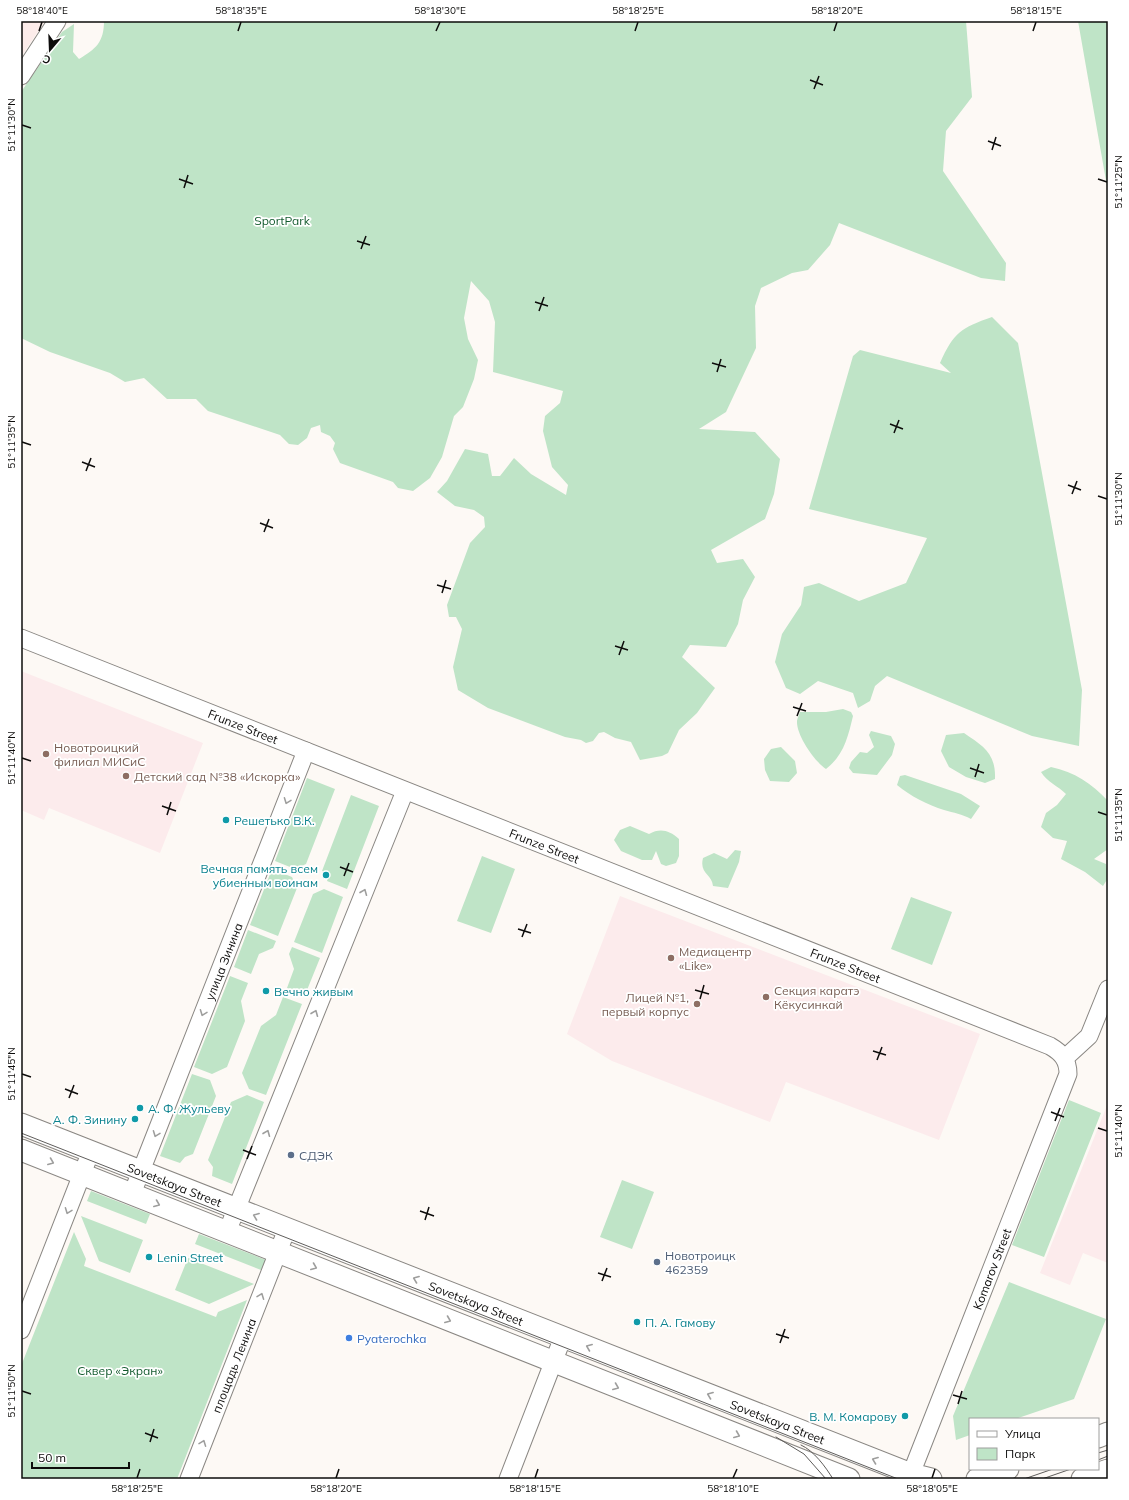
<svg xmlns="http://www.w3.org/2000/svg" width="1129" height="1500" font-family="Mulish,sans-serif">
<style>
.industrial{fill:#fcecea}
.education{fill:#fcebec}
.green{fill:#bfe4c7}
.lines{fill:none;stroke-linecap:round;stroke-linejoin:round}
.minor-casing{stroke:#8a8783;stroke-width:19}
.major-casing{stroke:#8a8783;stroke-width:23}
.minor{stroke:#fff;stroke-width:17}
.major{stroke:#fff;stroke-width:21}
.tram{stroke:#5f5d5b;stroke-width:1}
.oneway{stroke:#9e9e9d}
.ticks{fill:none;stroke:#0d0c0b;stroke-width:1.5}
.education-dot{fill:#8d6e63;stroke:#fff;stroke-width:1.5}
.culture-dot{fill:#0f9aa8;stroke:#fff;stroke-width:1.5}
.service-dot{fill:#5c6f8a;stroke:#fff;stroke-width:1.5}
.shop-dot{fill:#3f7fe0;stroke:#fff;stroke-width:1.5}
.labels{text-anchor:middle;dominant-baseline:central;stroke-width:3.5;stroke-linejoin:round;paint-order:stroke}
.park-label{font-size:12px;fill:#145b2f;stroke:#fff}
.street-label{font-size:12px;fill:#0d0c0b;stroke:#fff}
.education-label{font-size:12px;fill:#785e54;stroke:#fff;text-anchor:start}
.culture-label{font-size:12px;fill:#0d838f;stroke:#fff;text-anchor:start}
.service-label{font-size:12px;fill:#4e5e75;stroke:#fff;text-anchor:start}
.shop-label{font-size:12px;fill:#366cbe;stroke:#fff;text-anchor:start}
.neatline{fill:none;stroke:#0d0c0b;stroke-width:1.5}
.ticks-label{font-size:10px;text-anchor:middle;fill:#0d0c0b}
</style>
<rect width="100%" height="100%" fill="#fdf9f5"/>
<!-- industrial -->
<path class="industrial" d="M 21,21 L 45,21 L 21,57 Z"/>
<!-- education -->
<path class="education" d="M 21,671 L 203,743 L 160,853 L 49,808 L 44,820 L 21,810 Z
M 620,896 L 980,1034 L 939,1140 L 786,1082 L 770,1122 L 612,1061 L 567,1034 Z
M 1108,1103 L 1108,1263 L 1083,1253 L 1070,1285 L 1040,1273 Z"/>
<!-- green -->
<path class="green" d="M 104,21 L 966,21 L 972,97 L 946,131 L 943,171 L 1006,263 L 1005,281 L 981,278 L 839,223 L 830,245 L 808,270 L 792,273 L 761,288 L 755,306 L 756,348 L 726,412 L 699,429 L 755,432 L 780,459 L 774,494 L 765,519 L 711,550 L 717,563 L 743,559 L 755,577 L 743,600 L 738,624 L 726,647 L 690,645 L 682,657 L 715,688 L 697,713 L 679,730 L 668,753 L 662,756 L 640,760 L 631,742 L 615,738 L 604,732 L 599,733 L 593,741 L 586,743 L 581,740 L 565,737 L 488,708 L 458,690 L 453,667 L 462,629 L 456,617 L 449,617 L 447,605 L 470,543 L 485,527 L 484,517 L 474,510 L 455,506 L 437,492 L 447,481 L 465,449 L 488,454 L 492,476 L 500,476 L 514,458 L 531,474 L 566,495 L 568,485 L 552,467 L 543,431 L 545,416 L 560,403 L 563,391 L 493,372 L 495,322 L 489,301 L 471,281 L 464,318 L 468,339 L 478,360 L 474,379 L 463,407 L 454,416 L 442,457 L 430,478 L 413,491 L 398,488 L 393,482 L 340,463 L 333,449 L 335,443 L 330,436 L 321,432 L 320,425 L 311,428 L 307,438 L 298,445 L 289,444 L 280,435 L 208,411 L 196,399 L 167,399 L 144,378 L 125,382 L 110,373 L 50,352 L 21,338 L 21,92 L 62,32 L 74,24 L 73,52 L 79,59 C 96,49 104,42 104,21 Z
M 1078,21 L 1108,21 L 1108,192 Z
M 992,317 L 1018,343 L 1082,690 L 1079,746 L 1032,736 L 887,676 L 875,686 L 870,701 L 858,708 L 853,693 L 818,681 L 800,694 L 786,688 L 775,662 L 782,634 L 801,605 L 804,587 L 819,583 L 859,601 L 906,583 L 927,538 L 809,509 L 853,356 L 860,350 L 951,373 L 940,363 C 954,332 961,328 992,317 Z
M 843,709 L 851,712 L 853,716 C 848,737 844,755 826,769 C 815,762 796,735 797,721 C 797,719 799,715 800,712 L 826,712 Z
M 871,731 L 891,736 L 895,744 L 892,755 L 877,775 L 853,773 L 849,768 L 851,762 L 860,752 L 867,753 L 874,747 L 869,735 Z
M 964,733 C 983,746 996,753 995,779 L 985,783 L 966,777 L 949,767 L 941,751 L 946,735 Z
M 781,747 L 795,761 L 797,773 L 789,782 L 770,781 L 765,770 L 764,759 L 771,749 Z
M 1051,767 C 1075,772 1091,783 1108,801 L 1108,849 L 1094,859 L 1106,864 L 1108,878 L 1103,886 L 1085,872 L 1061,859 L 1067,841 L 1053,838 L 1041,827 L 1046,813 L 1057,805 L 1066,794 C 1058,786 1047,782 1041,772 Z
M 905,775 L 961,794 L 980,806 L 971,819 C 962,814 954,813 944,810 C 928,805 910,796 897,785 L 900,776 Z
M 307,778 L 335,789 L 306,864 L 295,869 L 275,861 Z
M 351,795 L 379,806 L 347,889 L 327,881 L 329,874 L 322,871 Z
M 630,826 L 649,834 C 660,828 669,830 679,839 L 679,856 L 676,863 L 666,866 L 661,864 L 656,851 L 652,860 L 642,860 L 621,851 L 614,840 L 620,830 Z
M 735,850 L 741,851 L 739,862 L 728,888 L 713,886 C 712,874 699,874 703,858 L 714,853 L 727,859 Z
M 482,856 L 515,869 L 491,933 L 457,921 Z
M 272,869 L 292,877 L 297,888 L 278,936 L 250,925 Z
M 324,889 L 343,897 L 322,953 L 294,942 L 313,894 Z
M 911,897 L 952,912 L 932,965 L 891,949 Z
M 248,930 L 276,941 L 273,948 L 259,954 L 251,974 L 234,967 Z
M 292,947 L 320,958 L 305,995 L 287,988 L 294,969 L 289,954 Z
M 230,976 L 248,983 L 241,1001 L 245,1021 L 227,1067 L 212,1074 L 194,1067 Z
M 283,997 L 302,1004 L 266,1095 L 249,1089 L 242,1073 L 261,1026 L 276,1015 Z
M 192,1074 L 210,1080 L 216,1096 L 193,1154 L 185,1157 L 180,1163 L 160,1156 Z
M 247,1095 L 264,1102 L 232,1184 L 212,1176 L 213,1167 L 208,1160 L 231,1102 Z
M 1069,1100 L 1101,1113 L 1044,1257 L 1012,1245 Z
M 622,1180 L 654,1192 L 632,1249 L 600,1237 Z
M 91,1191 L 150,1214 L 146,1224 L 87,1201 Z
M 81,1216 L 143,1240 L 130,1273 L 99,1261 Z
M 74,1232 L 86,1259 L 84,1266 L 216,1317 L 218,1312 L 247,1300 L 177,1479 L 21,1479 L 21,1366 Z
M 199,1234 L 266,1260 L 261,1270 L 195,1244 Z
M 188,1258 L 254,1284 L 209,1304 L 175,1290 Z
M 1009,1282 L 1106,1319 L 1074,1399 L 1015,1419 L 970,1419 L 970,1435 L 956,1440 L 953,1416 Z"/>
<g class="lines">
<defs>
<g id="minor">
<path d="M 21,76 L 57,21"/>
<path id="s1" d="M 21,638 L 1050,1046 C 1062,1053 1068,1060 1068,1074 L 911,1474"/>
<path d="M 1065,1058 L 1089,1036 L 1108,989"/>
<path id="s2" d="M 132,1194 L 306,751"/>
<path d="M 227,1232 L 405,791"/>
<path d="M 21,1330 L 91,1151"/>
<path id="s3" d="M 189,1479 L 287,1229"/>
<path d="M 508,1479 L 563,1337"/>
</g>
<g id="major">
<path id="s4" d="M 21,1124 L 911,1474 L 931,1479"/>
<path d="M 21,1150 L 849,1479"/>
<path d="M 1098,1437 L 1108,1433"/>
<path d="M 977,1479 L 1008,1469"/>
<path d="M 1082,1479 L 1108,1470"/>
</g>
</defs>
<!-- minor casing -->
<use href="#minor" class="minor-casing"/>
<!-- major casing -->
<use href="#major" class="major-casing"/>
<!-- minor -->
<use href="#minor" class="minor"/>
<!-- major -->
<use href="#major" class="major"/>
<!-- tram -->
<path class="tram" d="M 21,1133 L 898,1479
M 776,1437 L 804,1454 L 826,1479
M 801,1445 C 814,1451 825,1466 833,1479
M 1098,1453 L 1108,1450
M 1098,1460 L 1108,1456
M 1024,1479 L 1053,1469
M 1042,1479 L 1071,1469"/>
</g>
<!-- one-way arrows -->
<defs><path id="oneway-chevron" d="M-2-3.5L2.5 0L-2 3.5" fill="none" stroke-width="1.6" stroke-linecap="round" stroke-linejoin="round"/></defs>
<g class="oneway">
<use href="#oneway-chevron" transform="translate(287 801) rotate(111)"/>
<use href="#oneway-chevron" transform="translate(364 892) rotate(-68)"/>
<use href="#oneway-chevron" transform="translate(203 1013) rotate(111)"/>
<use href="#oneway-chevron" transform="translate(315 1013) rotate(-68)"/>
<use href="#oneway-chevron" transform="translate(267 1133) rotate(-68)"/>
<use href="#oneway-chevron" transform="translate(156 1134) rotate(111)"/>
<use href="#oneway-chevron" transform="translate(51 1162) rotate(22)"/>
<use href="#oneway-chevron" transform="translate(157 1204) rotate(22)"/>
<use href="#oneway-chevron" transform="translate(68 1211) rotate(111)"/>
<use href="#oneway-chevron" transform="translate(256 1216) rotate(-159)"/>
<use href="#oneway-chevron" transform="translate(314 1267) rotate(22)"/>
<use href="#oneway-chevron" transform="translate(416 1279) rotate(-159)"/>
<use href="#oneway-chevron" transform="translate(261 1296) rotate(-69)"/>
<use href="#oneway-chevron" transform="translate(448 1320) rotate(22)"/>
<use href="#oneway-chevron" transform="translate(589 1347) rotate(-158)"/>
<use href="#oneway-chevron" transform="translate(616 1387) rotate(22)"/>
<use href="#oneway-chevron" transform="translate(710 1395) rotate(-159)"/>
<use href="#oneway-chevron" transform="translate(737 1435) rotate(22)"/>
<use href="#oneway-chevron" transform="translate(203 1443) rotate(-69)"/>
<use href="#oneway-chevron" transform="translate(875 1460) rotate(-159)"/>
</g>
<!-- ticks -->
<path class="ticks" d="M 39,31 L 42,22M 238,31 L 241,22M 436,31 L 440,22M 635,31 L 638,22M 834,31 L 837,22M 1033,31 L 1036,22M 810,80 L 823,85M 814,89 L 819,76M 22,125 L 31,128M 988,141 L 1001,146M 992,150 L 996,137M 179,179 L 193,184M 1098,179 L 1107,182M 184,188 L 188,175M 357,241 L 370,245M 361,249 L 366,236M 535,302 L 548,306M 539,311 L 544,297M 712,363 L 726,367M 717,372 L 721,359M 890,424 L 903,429M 894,433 L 899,420M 22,442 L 31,445M 82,462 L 95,467M 86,471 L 91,458M 1068,485 L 1081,490M 1072,494 L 1077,481M 1098,496 L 1107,499M 260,523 L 273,528M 264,532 L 269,519M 437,585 L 451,589M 442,593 L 446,580M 615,646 L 628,650M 619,655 L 624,641M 793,707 L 806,711M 797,716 L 802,703M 22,758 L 31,761M 970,768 L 984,773M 975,777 L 979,764M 162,806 L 176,811M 1098,812 L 1107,815M 167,815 L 171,802M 340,867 L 353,872M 344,876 L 349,863M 518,929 L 531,933M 522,937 L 527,924M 695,990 L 709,994M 700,999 L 704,985M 873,1051 L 886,1055M 877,1060 L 882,1047M 22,1074 L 31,1077M 65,1089 L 78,1094M 69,1098 L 74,1085M 1051,1112 L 1064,1117M 1055,1121 L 1060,1108M 1098,1128 L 1107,1131M 243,1150 L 256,1155M 247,1159 L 252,1146M 420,1211 L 434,1216M 425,1220 L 429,1207M 598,1273 L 611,1277M 602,1281 L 607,1268M 776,1334 L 789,1338M 780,1343 L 785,1329M 22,1391 L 31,1394M 953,1395 L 967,1399M 958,1404 L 962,1391M 145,1433 L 158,1438M 150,1442 L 154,1429M 137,1478 L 140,1469M 336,1478 L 339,1469M 535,1478 L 538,1469M 733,1478 L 737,1469M 932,1478 L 935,1469"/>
<!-- markers -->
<g class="education-dot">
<circle cx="46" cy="754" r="4"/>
<circle cx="126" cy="776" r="4"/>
<circle cx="671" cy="958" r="4"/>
<circle cx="766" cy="997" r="4"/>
<circle cx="697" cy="1004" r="4"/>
</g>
<g class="culture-dot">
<circle cx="226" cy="820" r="4"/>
<circle cx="326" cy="875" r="4"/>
<circle cx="266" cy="991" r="4"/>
<circle cx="140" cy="1108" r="4"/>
<circle cx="135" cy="1119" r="4"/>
<circle cx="149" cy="1257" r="4"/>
<circle cx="637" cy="1322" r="4"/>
<circle cx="905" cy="1416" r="4"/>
</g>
<g class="service-dot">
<circle cx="291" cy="1155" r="4"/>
<circle cx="657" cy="1262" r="4"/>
</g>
<circle class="shop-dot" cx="349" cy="1338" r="4"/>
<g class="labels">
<!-- park labels -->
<g class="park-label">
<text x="282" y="220">SportPark</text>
<text x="120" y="1370">Сквер «Экран»</text>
</g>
<!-- street labels -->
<g class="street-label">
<text stroke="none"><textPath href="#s1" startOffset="239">Frunze Street</textPath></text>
<text stroke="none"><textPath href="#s1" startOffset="563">Frunze Street</textPath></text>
<text stroke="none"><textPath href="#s2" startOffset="250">улица Зинина</textPath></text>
<text stroke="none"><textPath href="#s1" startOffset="887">Frunze Street</textPath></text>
<text stroke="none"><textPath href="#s4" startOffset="165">Sovetskaya Street</textPath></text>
<text transform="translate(992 1269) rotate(-69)">Komarov Street</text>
<text stroke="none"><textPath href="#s4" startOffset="489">Sovetskaya Street</textPath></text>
<text stroke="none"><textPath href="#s3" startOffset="122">площадь Ленина</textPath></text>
<text stroke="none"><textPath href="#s4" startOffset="813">Sovetskaya Street</textPath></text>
</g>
<!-- education labels -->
<g class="education-label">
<text x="54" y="747">Новотроицкий<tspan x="54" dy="14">филиал МИСиС</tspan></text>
<text x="134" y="776">Детский сад №38 «Искорка»</text>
<text x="679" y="951">Медиацентр<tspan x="679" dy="14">«Like»</tspan></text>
<text x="774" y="990">Секция каратэ<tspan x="774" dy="14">Кёкусинкай</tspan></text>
<text x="689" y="997" text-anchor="end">Лицей №1,<tspan x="689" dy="14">первый корпус</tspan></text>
</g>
<!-- culture labels -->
<g class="culture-label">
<text x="234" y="820">Решетько В.К.</text>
<text x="318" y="868" text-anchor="end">Вечная память всем<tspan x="318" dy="14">убиенным воинам</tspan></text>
<text x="274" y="991">Вечно живым</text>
<text x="148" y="1108">А. Ф. Жульеву</text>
<text x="127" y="1119" text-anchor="end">А. Ф. Зинину</text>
<text x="157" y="1257">Lenin Street</text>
<text x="645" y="1322">П. А. Гамову</text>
<text x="897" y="1416" text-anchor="end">В. М. Комарову</text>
</g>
<!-- service labels -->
<g class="service-label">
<text x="299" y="1155">СДЭК</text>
<text x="665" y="1255">Новотроицк<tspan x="665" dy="14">462359</tspan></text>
</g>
<!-- shop labels -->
<g class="shop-label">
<text x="357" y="1338">Pyaterochka</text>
</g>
</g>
<!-- border -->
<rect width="1129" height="1500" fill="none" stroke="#ffffff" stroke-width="44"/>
<!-- legend -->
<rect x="969" y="1418" width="130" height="52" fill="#ffffff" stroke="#9e9e9d"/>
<rect x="977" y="1431" width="20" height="6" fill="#ffffff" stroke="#9e9e9d"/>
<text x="1005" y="1438" font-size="12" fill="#0d0c0b">Улица</text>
<rect x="977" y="1448" width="20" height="12" fill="#bfe4c7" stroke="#9e9e9d"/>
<text x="1005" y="1458" font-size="12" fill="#0d0c0b">Парк</text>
<!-- north arrow -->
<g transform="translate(50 50) rotate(199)" stroke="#ffffff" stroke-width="3" paint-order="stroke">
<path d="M0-3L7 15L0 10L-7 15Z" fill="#0d0c0b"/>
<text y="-6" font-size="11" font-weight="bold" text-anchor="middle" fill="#0d0c0b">С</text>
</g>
<!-- scale -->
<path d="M32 1462v6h97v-6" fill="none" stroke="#0d0c0b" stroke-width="2"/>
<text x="38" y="1462" font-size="12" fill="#0d0c0b" stroke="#ffffff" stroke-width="3" paint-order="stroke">50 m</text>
<rect x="22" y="22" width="1085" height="1456" class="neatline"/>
<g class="ticks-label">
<text x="42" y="14">58°18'40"E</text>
<text x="241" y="14">58°18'35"E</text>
<text x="440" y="14">58°18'30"E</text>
<text x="638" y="14">58°18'25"E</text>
<text x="837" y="14">58°18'20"E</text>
<text x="1036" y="14">58°18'15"E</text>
<text transform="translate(11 125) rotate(-90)" y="4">51°11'30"N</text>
<text transform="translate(1118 182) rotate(-90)" y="4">51°11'25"N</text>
<text transform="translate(11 442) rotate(-90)" y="4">51°11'35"N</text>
<text transform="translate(1118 499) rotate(-90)" y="4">51°11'30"N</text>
<text transform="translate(11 758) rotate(-90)" y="4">51°11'40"N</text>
<text transform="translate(1118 815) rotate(-90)" y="4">51°11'35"N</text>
<text transform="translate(11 1074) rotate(-90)" y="4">51°11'45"N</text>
<text transform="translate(1118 1131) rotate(-90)" y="4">51°11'40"N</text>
<text transform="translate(11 1391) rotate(-90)" y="4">51°11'50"N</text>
<text x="137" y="1492">58°18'25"E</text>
<text x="336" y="1492">58°18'20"E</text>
<text x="535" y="1492">58°18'15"E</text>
<text x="733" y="1492">58°18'10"E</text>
<text x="932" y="1492">58°18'05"E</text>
</g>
</svg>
